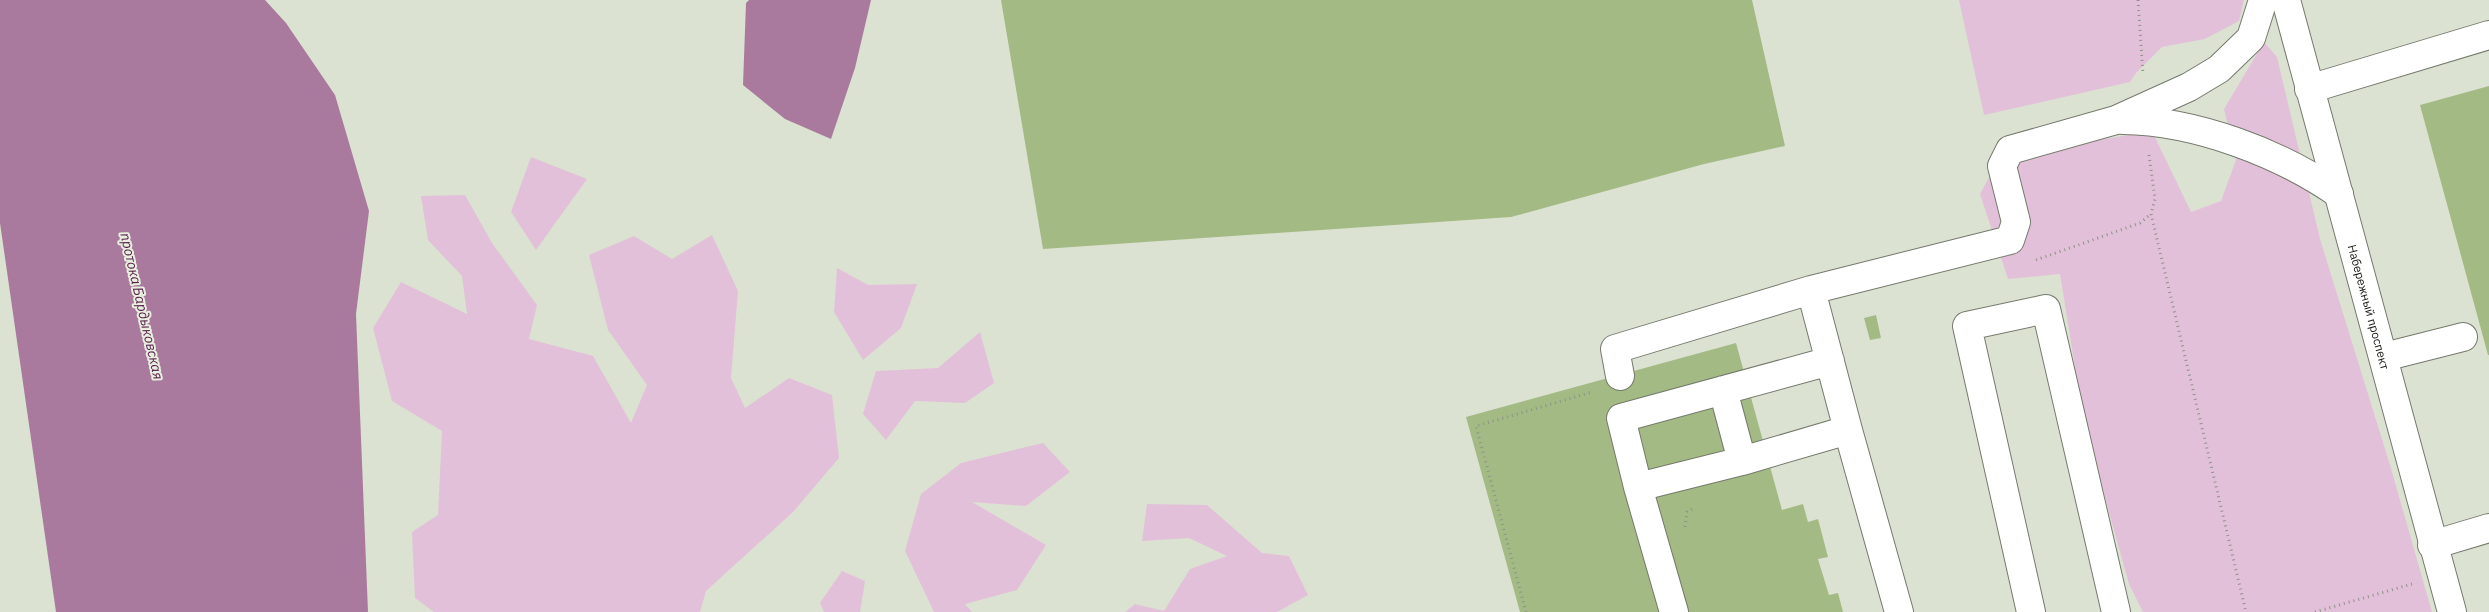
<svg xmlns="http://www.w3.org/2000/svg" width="2489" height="612" font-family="'IBM Plex Sans',sans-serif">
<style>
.green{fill:#e3c0d9}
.water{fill:#aa7a9e}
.building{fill:#a4ba84}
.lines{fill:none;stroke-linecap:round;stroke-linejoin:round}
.minor-casing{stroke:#747a6c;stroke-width:30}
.major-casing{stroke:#747a6c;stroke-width:30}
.path{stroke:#8e9387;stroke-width:3;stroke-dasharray:1 4;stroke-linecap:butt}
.minor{stroke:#fff;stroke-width:28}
.major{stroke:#fff;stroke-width:28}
.labels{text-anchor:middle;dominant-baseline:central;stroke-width:4;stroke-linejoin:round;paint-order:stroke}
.street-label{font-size:12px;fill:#1a1c16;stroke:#e8efdf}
.water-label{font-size:14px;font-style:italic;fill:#5c2050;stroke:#e8efdf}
</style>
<rect width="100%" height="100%" fill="#dbe2d2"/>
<!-- green -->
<path class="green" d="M 1959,0 L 2244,0 L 2239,21 L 2205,39 L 2162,47 L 2136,73 L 2130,82 L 1984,115 Z
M 2264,42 L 2277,57 L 2320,239 L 2390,465 L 2432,612 L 2143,612 L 2129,584 L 2084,423 L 2060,274 L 2008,279 L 1980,194 L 2000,157 L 2152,131 L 2191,212 L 2221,201 L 2236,160 L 2224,109 Z
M 531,157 L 587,179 L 536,250 L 511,212 Z
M 465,195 L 492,243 L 537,305 L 529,339 L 593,356 L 631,423 L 647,385 L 608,330 L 589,255 L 634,236 L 672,259 L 712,235 L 738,291 L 731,378 L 745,408 L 789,378 L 832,395 L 839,458 L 793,512 L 706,591 L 700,612 L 434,612 L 415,598 L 412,532 L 438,515 L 442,431 L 392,401 L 373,328 L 401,282 L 467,314 L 462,276 L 428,240 L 421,196 Z
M 837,268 L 868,285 L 917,284 L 901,328 L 863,360 L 834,312 Z
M 980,332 L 994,383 L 965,403 L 915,401 L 886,440 L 863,414 L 876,371 L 938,368 Z
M 1043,443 L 1070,472 L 1026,506 L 972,502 L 1046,545 L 1017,590 L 965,604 L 972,612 L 934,612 L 905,551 L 921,494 L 961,463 Z
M 1147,504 L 1207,505 L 1262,553 L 1289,556 L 1308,595 L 1277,612 L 1125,612 L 1135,604 L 1164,611 L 1190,569 L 1227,556 L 1189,538 L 1142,541 Z
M 842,571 L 865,581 L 860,612 L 824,612 L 820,603 Z"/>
<!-- water -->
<path class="water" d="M 0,0 L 265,0 L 286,23 L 335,95 L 369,211 L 356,314 L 368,612 L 56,612 L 0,223 Z
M 749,0 L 871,0 L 855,68 L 831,139 L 785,119 L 743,85 L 746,3 Z"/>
<!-- building -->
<path class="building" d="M 1001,0 L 1752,0 L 1785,146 L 1704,164 L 1511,217 L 1043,249 Z
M 2489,86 L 2489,355 L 2488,355 L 2420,105 Z
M 1876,315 L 1881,338 L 1870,340 L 1864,318 Z
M 1736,343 L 1782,510 L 1803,504 L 1808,522 L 1818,519 L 1828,557 L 1818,559 L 1829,595 L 1838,593 L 1843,612 L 1520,612 L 1466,417 Z"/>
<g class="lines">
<defs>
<path id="minor" d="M 2309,89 L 2489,35
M 2123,120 C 2196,121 2280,153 2339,194
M 1811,290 L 1848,430 L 1899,612
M 2384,357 L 2463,337
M 1620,376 L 1615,349 L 1811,290 L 2010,240 L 2016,222 L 2002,166 L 2010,150 L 2116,120 L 2189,87 L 2219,69 L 2251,38 L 2263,0
M 1723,390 L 1742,461
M 1638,487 L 1742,461 L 1848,430
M 2432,545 L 2489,528
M 1674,612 L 1638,487 L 1621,418 L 1830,361
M 2031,612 L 1967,326 L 2046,309 L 2116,612"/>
<g id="major">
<path id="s1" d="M 2286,0 L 2452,612"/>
</g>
</defs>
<!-- minor casing -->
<use href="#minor" class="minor-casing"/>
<!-- major casing -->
<use href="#major" class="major-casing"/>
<!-- path -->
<path class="path" d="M 2138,0 L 2143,74
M 2149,155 L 2155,199 L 2151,214 L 2246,612
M 2036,260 L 2140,223 L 2151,214
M 1685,527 L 1687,512 L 1692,509
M 1526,612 L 1476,426 L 1592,392
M 2315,612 L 2412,584"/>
<!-- minor -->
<use href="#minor" class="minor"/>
<!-- major -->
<use href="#major" class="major"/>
</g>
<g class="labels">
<!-- street labels -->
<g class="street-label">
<text stroke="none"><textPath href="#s1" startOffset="318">Набережный проспект</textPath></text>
</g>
<!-- water labels -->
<g class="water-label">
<text transform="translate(142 306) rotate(77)">протока Бардыковская</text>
</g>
</g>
</svg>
